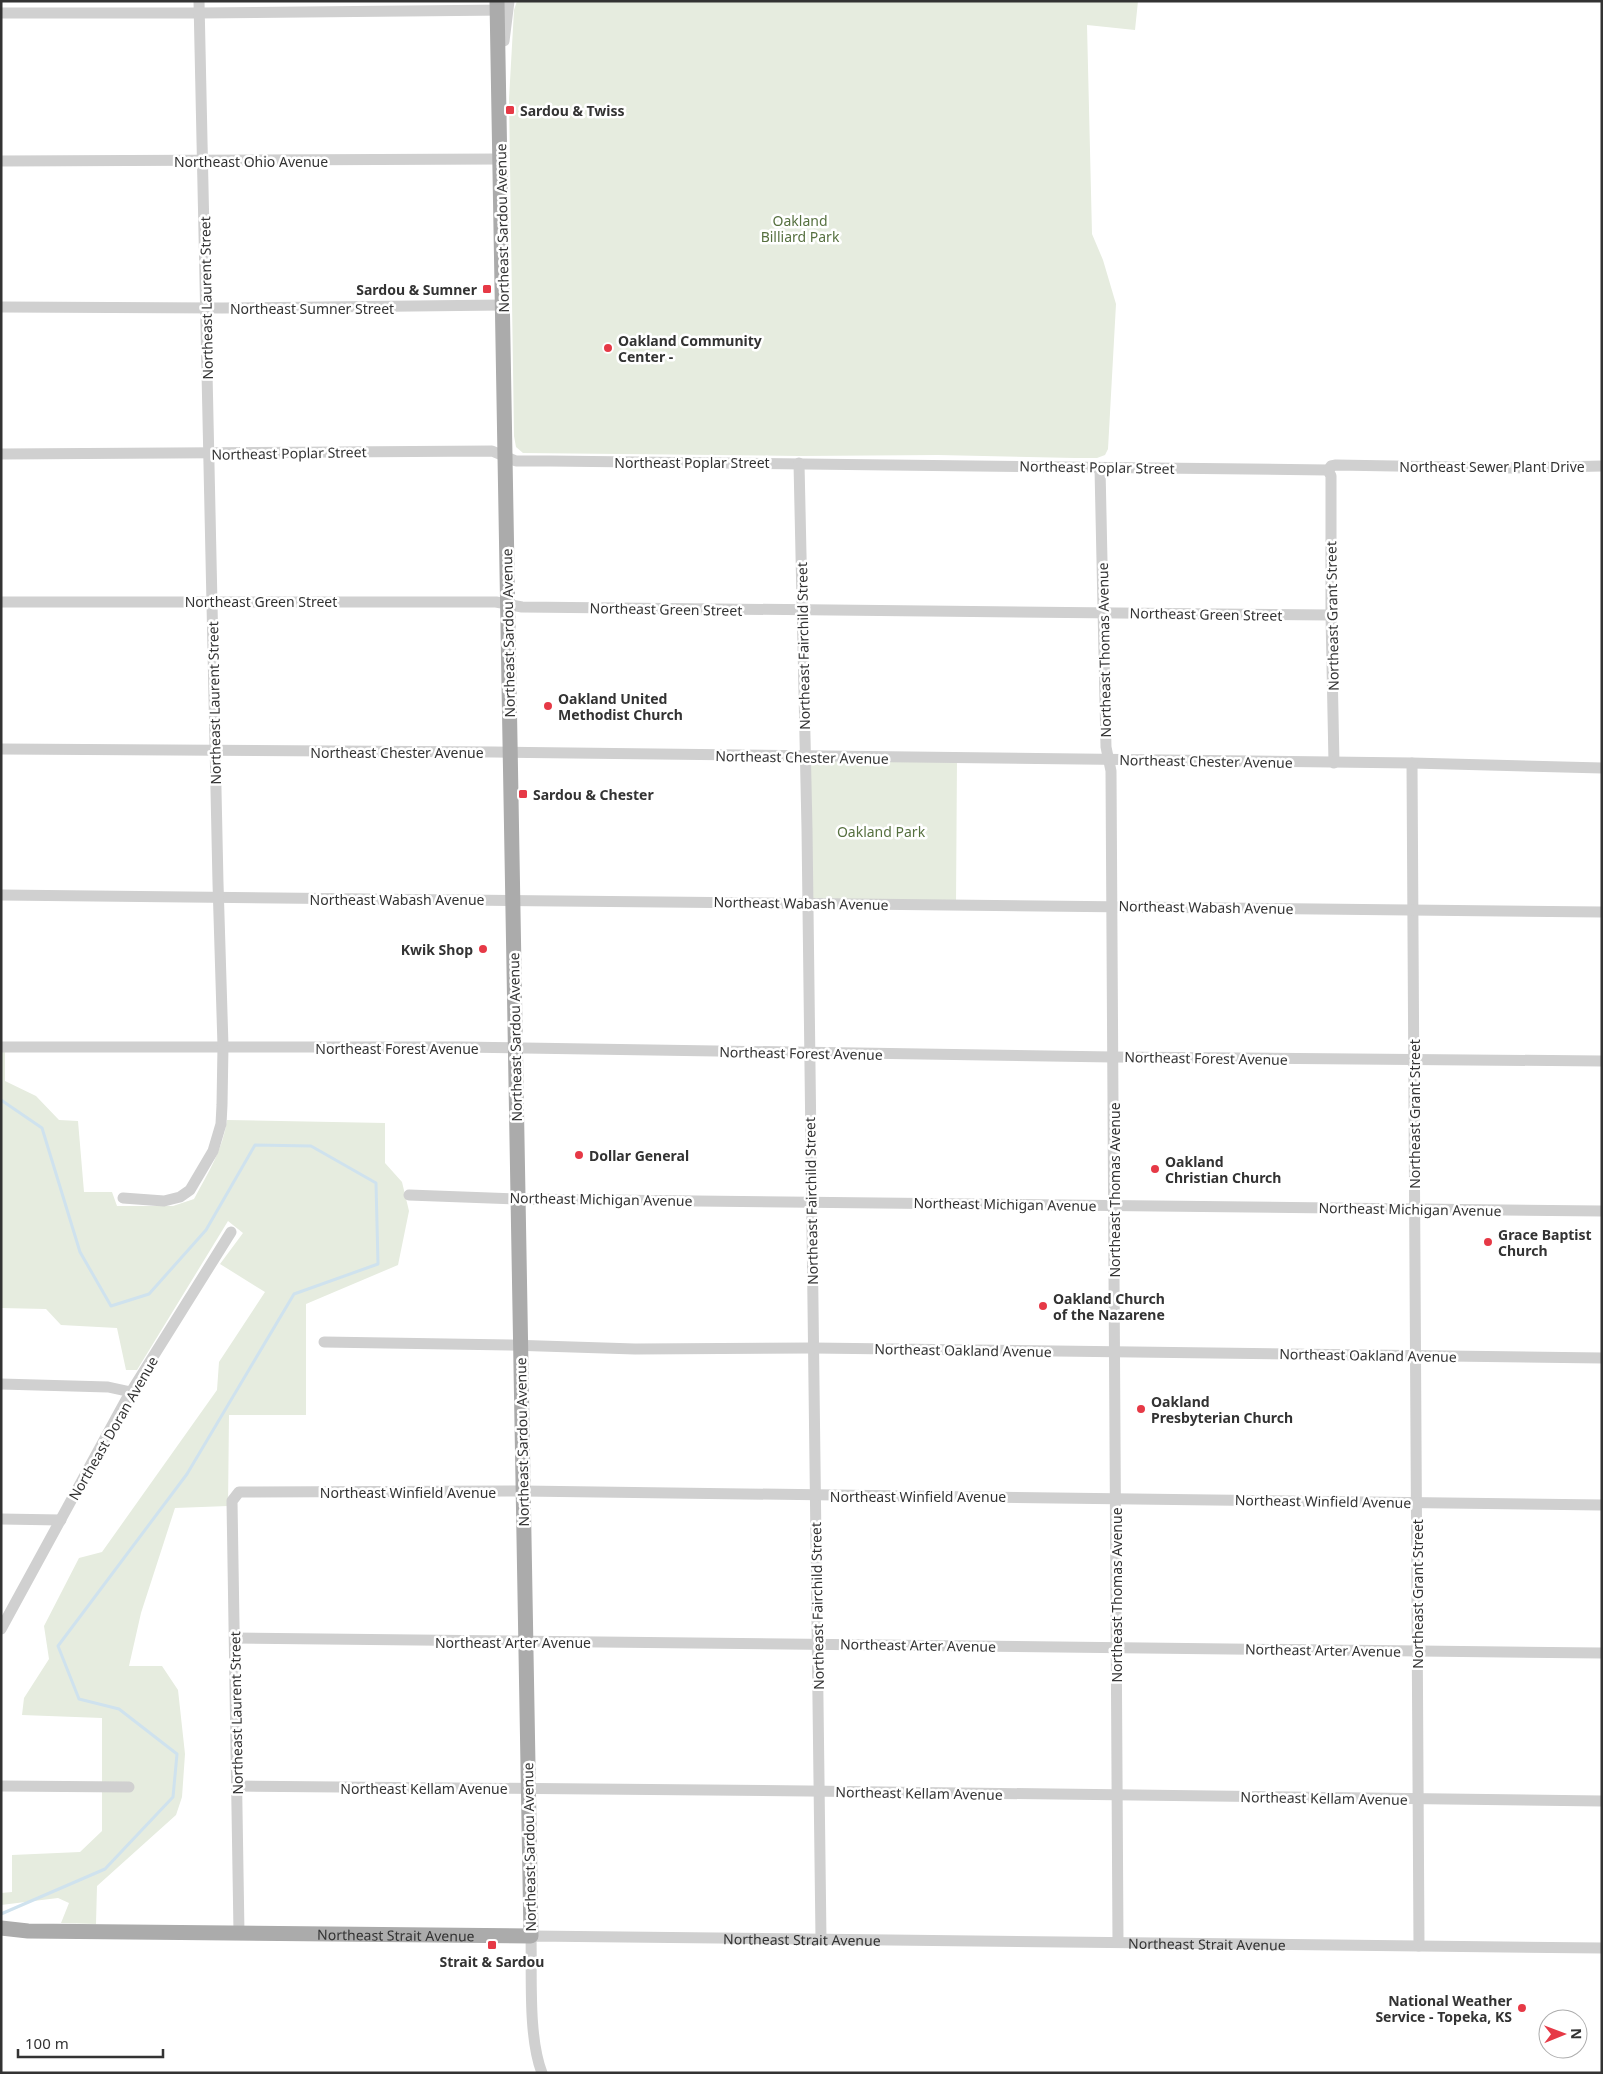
<svg xmlns="http://www.w3.org/2000/svg" width="1603" height="2074" font-family="'Noto Sans',sans-serif">
<style>
.green{fill:#e6ecdf}
.lines{fill:none;stroke-linecap:round;stroke-linejoin:round}
.stream{stroke:#cfe2ee;stroke-width:3}
.minor{stroke:#d0d0d0;stroke-width:11}
.major{stroke:#ababab;stroke-width:15}
.poi-dot{fill:#e63946;stroke:#fff;stroke-width:2}
.labels{text-anchor:middle;dominant-baseline:central;stroke-width:5;stroke-linejoin:round;paint-order:stroke}
.poi-label{font-size:14px;font-weight:bold;fill:#333;stroke:#fff;text-anchor:start}
.street-label{font-size:14px;fill:#333;stroke:#fff}
.park-label{font-size:14px;fill:#56703f;stroke:#fff}
</style>
<rect width="100%" height="100%" fill="#fff"/>
<!-- green -->
<path class="green" d="M 517,1 L 1138,1 L 1135,30 L 1087,25 L 1092,234 L 1103,260 L 1116,304 L 1108,449 L 1105,455 L 1097,458 L 1075,458 L 938,455 L 799,456 L 523,453 L 516,447 L 514,436 L 509,99 L 514,10 Z
M 806,757 L 957,759 L 956,905 L 808,903 Z
M 5,1050 L 5,1081 L 36,1096 L 59,1120 L 78,1121 L 84,1192 L 112,1192 L 117,1206 L 173,1206 L 194,1199 C 208,1173 223,1149 227,1120 L 385,1123 L 385,1163 L 402,1182 L 409,1211 L 398,1265 L 306,1304 L 306,1415 L 229,1415 L 228,1506 L 175,1508 L 141,1613 L 129,1666 L 162,1666 L 178,1690 L 185,1754 L 182,1797 L 176,1815 L 97,1886 L 96,1924 L 61,1923 L 69,1903 L 58,1898 L 1,1905 L 1,1893 L 12,1892 L 12,1855 L 80,1852 L 102,1831 L 102,1718 L 22,1715 L 24,1698 L 49,1659 L 44,1626 L 79,1558 L 102,1552 L 217,1390 L 219,1362 L 265,1292 L 220,1264 L 243,1233 L 228,1221 L 137,1370 L 126,1370 L 117,1328 L 61,1325 L 46,1309 L 1,1308 L 1,1051 Z"/>
<g class="lines">
<!-- stream -->
<path class="stream" d="M 1,1100 L 42,1128 L 80,1252 L 111,1306 L 149,1294 L 206,1230 L 255,1145 L 311,1146 L 376,1183 L 378,1264 L 294,1294 L 187,1474 L 58,1646 L 79,1699 L 119,1709 L 177,1754 L 173,1797 L 105,1869 L 1,1914"/>
<!-- minor -->
<g class="minor">
<path d="M 1,13 L 200,13 L 507,10"/>
<path d="M 504,41 L 509,1"/>
<path d="M 1,161 L 501,159"/>
<path d="M 1,307 L 222,308 L 504,305"/>
<path d="M 1,454 L 492,451 L 516,461 L 550,461 L 1328,470 L 1331,466 L 1336,465 L 1511,468 L 1602,466"/>
<path d="M 799,463 L 807,829 L 821,1939"/>
<path d="M 1100,468 L 1106,747 L 1111,771 L 1118,1942"/>
<path d="M 1328,470 L 1331,476 L 1331,615 L 1334,763"/>
<path d="M 1,602 L 496,602 L 522,607 C 792,611 1061,611 1331,615"/>
<path d="M 1,749 L 494,752 L 1412,763 L 1602,768"/>
<path d="M 1412,763 L 1419,1946"/>
<path d="M 1,895 L 1602,912"/>
<path d="M 1,1047 L 461,1047 L 1113,1057 L 1602,1061"/>
<path d="M 409,1195 L 517,1199 L 1602,1211"/>
<path d="M 123,1198 L 164,1201 L 180,1197 L 190,1190 L 213,1151 L 221,1124 L 222,1105 L 223,1046 L 218,883 L 199,1"/>
<path d="M 324,1342 L 510,1345 L 635,1349 L 813,1348 L 1602,1358"/>
<path d="M 1,1384 L 108,1387 L 131,1392"/>
<path d="M 1,1519 L 61,1520"/>
<path d="M 1,1629 L 126,1400 L 231,1232"/>
<path d="M 235,1638 L 1602,1653"/>
<path d="M 1,1786 L 129,1787"/>
<path d="M 237,1786 L 808,1791 L 1602,1801"/>
<path d="M 239,1933 L 232,1501 L 239,1492 L 523,1491 L 1602,1505"/>
<path id="s1" d="M 542,2073 C 528,2037 532,1975 531,1936 L 1602,1948"/>
</g>
<!-- major -->
<path class="major" id="s2" d="M 1,1928 L 28,1931 L 531,1936 L 497,1"/>
</g>
<!-- markers -->
<g class="poi-dot">
<rect x="505" y="105" width="10" height="10" rx="2.5"/>
<rect x="482" y="284" width="10" height="10" rx="2.5"/>
<circle cx="608" cy="348" r="5"/>
<circle cx="548" cy="706" r="5"/>
<rect x="518" y="789" width="10" height="10" rx="2.5"/>
<circle cx="483" cy="949" r="5"/>
<circle cx="579" cy="1155" r="5"/>
<circle cx="1155" cy="1169" r="5"/>
<circle cx="1488" cy="1242" r="5"/>
<circle cx="1043" cy="1306" r="5"/>
<circle cx="1141" cy="1409" r="5"/>
<rect x="487" y="1940" width="10" height="10" rx="2.5"/>
<circle cx="1522" cy="2008" r="5"/>
</g>
<g class="labels">
<!-- poi labels -->
<g class="poi-label">
<text x="520" y="110">Sardou &amp; Twiss</text>
<text x="477" y="289" text-anchor="end">Sardou &amp; Sumner</text>
<text x="618" y="340">Oakland Community<tspan x="618" dy="16">Center -</tspan></text>
<text x="558" y="698">Oakland United<tspan x="558" dy="16">Methodist Church</tspan></text>
<text x="533" y="794">Sardou &amp; Chester</text>
<text x="473" y="949" text-anchor="end">Kwik Shop</text>
<text x="589" y="1155">Dollar General</text>
<text x="1165" y="1161">Oakland<tspan x="1165" dy="16">Christian Church</tspan></text>
<text x="1498" y="1234">Grace Baptist<tspan x="1498" dy="16">Church</tspan></text>
<text x="1053" y="1298">Oakland Church<tspan x="1053" dy="16">of the Nazarene</tspan></text>
<text x="1151" y="1401">Oakland<tspan x="1151" dy="16">Presbyterian Church</tspan></text>
<text x="492" y="1961" text-anchor="middle">Strait &amp; Sardou</text>
<text x="1512" y="2000" text-anchor="end">National Weather<tspan x="1512" dy="16">Service - Topeka, KS</tspan></text>
</g>
<!-- street labels -->
<g class="street-label">
<text x="251" y="161">Northeast Ohio Avenue</text>
<text transform="translate(502 228) rotate(-91)">Northeast Sardou Avenue</text>
<text transform="translate(206 298) rotate(-91)">Northeast Laurent Street</text>
<text x="312" y="308">Northeast Sumner Street</text>
<text transform="translate(289 453) rotate(-1)">Northeast Poplar Street</text>
<text x="692" y="462">Northeast Poplar Street</text>
<text x="1492" y="466">Northeast Sewer Plant Drive</text>
<text transform="translate(1097 467) rotate(1)">Northeast Poplar Street</text>
<text x="261" y="601">Northeast Green Street</text>
<text transform="translate(666 609) rotate(1)">Northeast Green Street</text>
<text transform="translate(1206 614) rotate(1)">Northeast Green Street</text>
<text transform="translate(1332 616) rotate(-91)">Northeast Grant Street</text>
<text transform="translate(508 633) rotate(-91)">Northeast Sardou Avenue</text>
<text transform="translate(803 646) rotate(-91)">Northeast Fairchild Street</text>
<text transform="translate(1104 650) rotate(-91)">Northeast Thomas Avenue</text>
<text transform="translate(214 703) rotate(-91)">Northeast Laurent Street</text>
<text x="397" y="752">Northeast Chester Avenue</text>
<text transform="translate(802 757) rotate(1)">Northeast Chester Avenue</text>
<text transform="translate(1206 761) rotate(1)">Northeast Chester Avenue</text>
<text x="397" y="899">Northeast Wabash Avenue</text>
<text transform="translate(801 903) rotate(1)">Northeast Wabash Avenue</text>
<text transform="translate(1206 907) rotate(1)">Northeast Wabash Avenue</text>
<text transform="translate(515 1037) rotate(-91)">Northeast Sardou Avenue</text>
<text x="397" y="1048">Northeast Forest Avenue</text>
<text transform="translate(801 1053) rotate(1)">Northeast Forest Avenue</text>
<text transform="translate(1206 1058) rotate(1)">Northeast Forest Avenue</text>
<text transform="translate(1414 1114) rotate(-90)">Northeast Grant Street</text>
<text transform="translate(1114 1190) rotate(-90)">Northeast Thomas Avenue</text>
<text transform="translate(601 1199) rotate(1)">Northeast Michigan Avenue</text>
<text transform="translate(811 1201) rotate(-91)">Northeast Fairchild Street</text>
<text transform="translate(1005 1204) rotate(1)">Northeast Michigan Avenue</text>
<text transform="translate(1410 1209) rotate(1)">Northeast Michigan Avenue</text>
<text transform="translate(963 1350) rotate(1)">Northeast Oakland Avenue</text>
<text transform="translate(1368 1355) rotate(1)">Northeast Oakland Avenue</text>
<text transform="translate(113 1428) rotate(-60)">Northeast Doran Avenue</text>
<text transform="translate(522 1442) rotate(-91)">Northeast Sardou Avenue</text>
<text x="408" y="1492">Northeast Winfield Avenue</text>
<text x="918" y="1496">Northeast Winfield Avenue</text>
<text transform="translate(1323 1501) rotate(1)">Northeast Winfield Avenue</text>
<text transform="translate(1417 1594) rotate(-90)">Northeast Grant Street</text>
<text transform="translate(1116 1595) rotate(-90)">Northeast Thomas Avenue</text>
<text transform="translate(817 1606) rotate(-91)">Northeast Fairchild Street</text>
<text x="513" y="1642">Northeast Arter Avenue</text>
<text transform="translate(918 1645) rotate(1)">Northeast Arter Avenue</text>
<text transform="translate(1323 1650) rotate(1)">Northeast Arter Avenue</text>
<text transform="translate(236 1713) rotate(-91)">Northeast Laurent Street</text>
<text x="424" y="1788">Northeast Kellam Avenue</text>
<text transform="translate(919 1793) rotate(1)">Northeast Kellam Avenue</text>
<text transform="translate(1324 1798) rotate(1)">Northeast Kellam Avenue</text>
<text transform="translate(529 1847) rotate(-91)">Northeast Sardou Avenue</text>
<text stroke="none"><textPath href="#s2" startOffset="395">Northeast Strait Avenue</textPath></text>
<text stroke="none"><textPath href="#s1" startOffset="409">Northeast Strait Avenue</textPath></text>
<text stroke="none"><textPath href="#s1" startOffset="814">Northeast Strait Avenue</textPath></text>
</g>
<!-- park labels -->
<g class="park-label">
<text x="800" y="220">Oakland<tspan x="800" dy="16">Billiard Park</tspan></text>
<text x="881" y="831">Oakland Park</text>
</g>
</g>
<!-- border -->
<rect width="1603" height="2074" fill="none" stroke="#333333" stroke-width="5"/>
<!-- north arrow -->
<g transform="translate(1563 2034) rotate(89)"><circle r="24" fill="#ffffff" stroke="#adadad"/>
<path d="M0-4L9 19L0 12L-9 19Z" fill="#e63946"/>
<text y="-8" font-size="14" font-weight="bold" text-anchor="middle" fill="#333333">N</text>
</g>
<!-- scale -->
<path d="M18 2049v8h145v-8" fill="none" stroke="#333333" stroke-width="2.5"/>
<text x="25" y="2049" font-size="15" fill="#333333" stroke="#ffffff" stroke-width="4" paint-order="stroke">100 m</text>
</svg>
